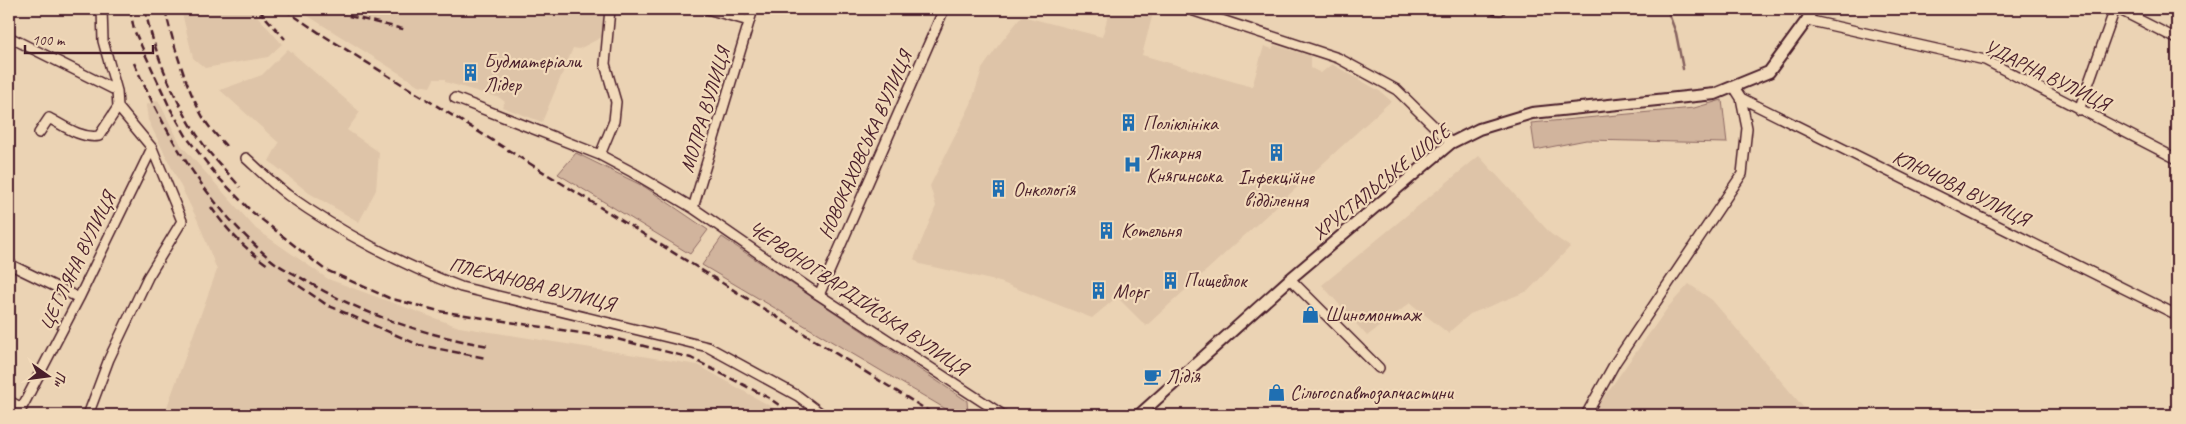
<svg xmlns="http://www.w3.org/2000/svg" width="2186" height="424" font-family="Caveat,sans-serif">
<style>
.built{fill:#dec4a8}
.green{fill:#d1b49d;stroke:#8e6a64}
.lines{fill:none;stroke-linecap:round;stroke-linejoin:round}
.stream{stroke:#86625e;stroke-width:2.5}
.minor-casing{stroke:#4a1f2b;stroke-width:12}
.tertiary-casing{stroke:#4a1f2b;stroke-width:14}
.minor{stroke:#f2daba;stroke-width:9}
.tertiary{stroke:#f2daba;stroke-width:10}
.rail{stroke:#4a1f2b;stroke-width:2.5;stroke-dasharray:8 4;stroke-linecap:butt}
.labels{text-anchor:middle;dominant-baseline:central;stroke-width:4.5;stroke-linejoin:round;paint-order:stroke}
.poi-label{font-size:20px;fill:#4a1f2b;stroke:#f2daba;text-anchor:start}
.street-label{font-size:20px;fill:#4a1f2b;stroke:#f2daba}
</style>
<rect width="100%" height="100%" fill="#ebd3b4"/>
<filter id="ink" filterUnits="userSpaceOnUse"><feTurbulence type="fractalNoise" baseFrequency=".02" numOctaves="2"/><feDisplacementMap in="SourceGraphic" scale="10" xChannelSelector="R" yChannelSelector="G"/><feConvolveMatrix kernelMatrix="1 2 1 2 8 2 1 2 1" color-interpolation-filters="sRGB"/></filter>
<g filter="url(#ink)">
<!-- built -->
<path class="built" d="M 181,9 L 251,9 L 282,44 L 268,57 L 205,68 L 193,58 Z
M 297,9 L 600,9 L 604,14 L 604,28 L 602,37 L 579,49 L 573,48 L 542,122 L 502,107 L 505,102 L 500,98 L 445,82 L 445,79 L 434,79 L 430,87 L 418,85 Z
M 1110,9 L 1137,9 L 1153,13 L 1142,55 L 1252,87 L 1264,46 L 1272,49 L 1274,45 L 1311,56 L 1311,68 L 1321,73 L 1332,64 L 1381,92 L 1391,101 L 1146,326 L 1117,297 L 1092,318 L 1000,282 L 920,264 L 914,259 L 936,206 L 930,186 L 971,104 L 982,69 L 998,46 L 1022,16 L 1102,37 Z
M 288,49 L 360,112 L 347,130 L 379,152 L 376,190 L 359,222 L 309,193 L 269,161 L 279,143 L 220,90 L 262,75 Z
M 158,100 L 181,145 L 256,229 L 328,279 L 459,327 L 698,365 L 786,415 L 164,415 L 217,270 L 198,221 L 148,120 L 146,105 Z
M 1479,156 L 1551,234 L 1570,247 L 1528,291 L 1470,314 L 1448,333 L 1410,303 L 1367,336 L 1322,285 Z
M 1689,284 L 1712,300 L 1810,415 L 1591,415 L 1669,306 Z"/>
<!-- green -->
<path class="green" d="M 1722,100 L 1727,143 L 1586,140 L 1535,150 L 1531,123 L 1694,108 Z
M 576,153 L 645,187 L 708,230 L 690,254 L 558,174 Z
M 722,237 L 967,401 L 968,415 L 956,415 L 702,265 Z"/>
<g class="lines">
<!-- stream -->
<path class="stream" d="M 1667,9 L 1676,33 L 1683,69"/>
<defs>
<path id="minor" d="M 707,9 L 749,21
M 1188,9 L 1338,58 L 1397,90 L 1451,143
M 1494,9 L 1500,10
M 2118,9 L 2177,39
M 1807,20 L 1985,60 L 2177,159
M 9,37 L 117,91
M 1734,87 L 1741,98 L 2177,315
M 455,98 L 600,155 L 632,172 L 693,208 L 819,295 L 1003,415
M 2079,110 L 2115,9
M 39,133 L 49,118 C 64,126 81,139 99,136 L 118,107
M 600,155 L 614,121 L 616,102 L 605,64 L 610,9
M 246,158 C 260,171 274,185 289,196 C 340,232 402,265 461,287 L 708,347 L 798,396 L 823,415
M 693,208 L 753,9
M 9,264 L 79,298
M 1290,279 L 1379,368
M 819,295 L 944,9
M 9,401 L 22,408
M 18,415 L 79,298 L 152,148
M 88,415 L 109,359 L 148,277 L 182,221 L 152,148 L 118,107 L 117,91 L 103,41 L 102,9
M 1586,415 L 1615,363 L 1742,174 L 1747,128 L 1741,98"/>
<path id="tertiary" d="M 1139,415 L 1290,279 L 1451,143 L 1479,129 L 1532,113 L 1715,94 L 1769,72 L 1807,20 L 1812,9"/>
</defs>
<!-- minor casing -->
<use href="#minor" class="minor-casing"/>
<!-- tertiary casing -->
<use href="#tertiary" class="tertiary-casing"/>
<!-- minor -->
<use href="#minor" class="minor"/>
<!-- tertiary -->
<use href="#tertiary" class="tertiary"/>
<!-- rail -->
<path class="rail" d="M 130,9 L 134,30 L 170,108 L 188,139 L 217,176 L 251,211 L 324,269 L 389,298 L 439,311 L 613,338 L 691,358 L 769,398 L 793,415
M 145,9 C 154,55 180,114 209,152 C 219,164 230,175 240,187
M 165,9 C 174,46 185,86 204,119 C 210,129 219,138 226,146
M 258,9 L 285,39
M 284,9 L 321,34 L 935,415
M 339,9 L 349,16 L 407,30
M 134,63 C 168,139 206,203 269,258 C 277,265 288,271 298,276 C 356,312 422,335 489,346
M 211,207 C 226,229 245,249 268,265
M 289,279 L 327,305 L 419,345 L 486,358"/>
</g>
</g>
<!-- icons -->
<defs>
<symbol id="building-bare" viewBox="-9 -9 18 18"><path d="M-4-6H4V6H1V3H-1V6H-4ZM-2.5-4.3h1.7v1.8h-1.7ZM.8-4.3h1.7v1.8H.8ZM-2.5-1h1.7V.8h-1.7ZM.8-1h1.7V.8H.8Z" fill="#1f6fb2" stroke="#f2daba" stroke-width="2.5" paint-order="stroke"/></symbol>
<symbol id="hospital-bare" viewBox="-9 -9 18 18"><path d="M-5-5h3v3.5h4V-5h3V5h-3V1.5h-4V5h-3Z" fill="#1f6fb2" stroke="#f2daba" stroke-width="2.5" paint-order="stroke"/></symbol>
<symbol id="shop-bare" viewBox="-9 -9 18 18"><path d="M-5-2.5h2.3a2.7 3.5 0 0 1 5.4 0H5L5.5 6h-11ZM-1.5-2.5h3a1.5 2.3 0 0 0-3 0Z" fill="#1f6fb2" stroke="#f2daba" stroke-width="2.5" paint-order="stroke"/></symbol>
<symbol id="cafe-bare" viewBox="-9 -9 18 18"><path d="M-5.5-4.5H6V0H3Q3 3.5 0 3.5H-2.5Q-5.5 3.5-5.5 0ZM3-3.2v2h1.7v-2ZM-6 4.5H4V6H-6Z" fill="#1f6fb2" stroke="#f2daba" stroke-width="2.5" paint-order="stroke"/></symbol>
</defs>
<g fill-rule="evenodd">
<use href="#building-bare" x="458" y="60" width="25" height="25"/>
<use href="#building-bare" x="1116" y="110" width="25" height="25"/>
<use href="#building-bare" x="1264" y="140" width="25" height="25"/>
<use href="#hospital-bare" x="1120" y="152" width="25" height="25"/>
<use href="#building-bare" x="986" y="176" width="25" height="25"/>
<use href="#building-bare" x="1094" y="218" width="25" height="25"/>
<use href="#building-bare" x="1158" y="268" width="25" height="25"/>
<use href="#building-bare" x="1086" y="278" width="25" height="25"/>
<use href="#shop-bare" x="1298" y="302" width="25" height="25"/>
<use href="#cafe-bare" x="1140" y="364" width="25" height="25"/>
<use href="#shop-bare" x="1264" y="380" width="25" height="25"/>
</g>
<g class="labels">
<!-- poi labels -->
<g class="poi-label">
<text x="484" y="61">Будматеріали<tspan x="484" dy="23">Лідер</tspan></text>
<text x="1143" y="123">Поліклініка</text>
<text x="1146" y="152">Лікарня<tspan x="1146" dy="23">Княгинська</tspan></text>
<text x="1276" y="177" text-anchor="middle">Інфекційне<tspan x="1276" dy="23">відділення</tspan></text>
<text x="1013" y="189">Онкологія</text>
<text x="1121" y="230">Котельня</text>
<text x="1184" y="280">Пищеблок</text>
<text x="1113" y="291">Морг</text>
<text x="1325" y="314">Шиномонтаж</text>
<text x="1166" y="376">Лідія</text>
<text x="1290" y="392">Сільгоспавтозапчастини</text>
</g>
<!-- street labels -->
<g class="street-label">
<text transform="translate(2047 75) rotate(26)">УДАРНА ВУЛИЦЯ</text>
<text transform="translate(705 110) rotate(-73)">МОПРА ВУЛИЦЯ</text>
<text transform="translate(865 145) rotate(-66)">НОВОКАХОВСЬКА ВУЛИЦЯ</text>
<text transform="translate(1381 182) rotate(-39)">ХРУСТАЛЬСЬКЕ ШОСЕ</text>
<text transform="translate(1961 188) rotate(26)">КЛЮЧОВА ВУЛИЦЯ</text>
<text transform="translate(77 261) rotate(-64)">ЦЕГЛЯНА ВУЛИЦЯ</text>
<text transform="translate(532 284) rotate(14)">ПЛЕХАНОВА ВУЛИЦЯ</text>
<text transform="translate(858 298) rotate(34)">ЧЕРВОНОГВАРДІЙСЬКА ВУЛИЦЯ</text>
</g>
</g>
<!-- margin -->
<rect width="2186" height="424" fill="none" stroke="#f2daba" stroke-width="30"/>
<rect x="15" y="15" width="2156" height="394" fill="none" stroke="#4a1f2b" stroke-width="2" filter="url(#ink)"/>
<!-- north arrow -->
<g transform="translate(48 376) rotate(104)" stroke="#f2daba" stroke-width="4" paint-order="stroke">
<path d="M0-4L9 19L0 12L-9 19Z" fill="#4a1f2b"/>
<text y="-8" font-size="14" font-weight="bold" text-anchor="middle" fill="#4a1f2b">Пн</text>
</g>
<!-- scale -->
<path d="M25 45v8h128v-8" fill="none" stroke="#4a1f2b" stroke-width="2.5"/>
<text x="32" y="45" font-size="15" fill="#4a1f2b" stroke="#f2daba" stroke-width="4" paint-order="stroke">100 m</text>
</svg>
